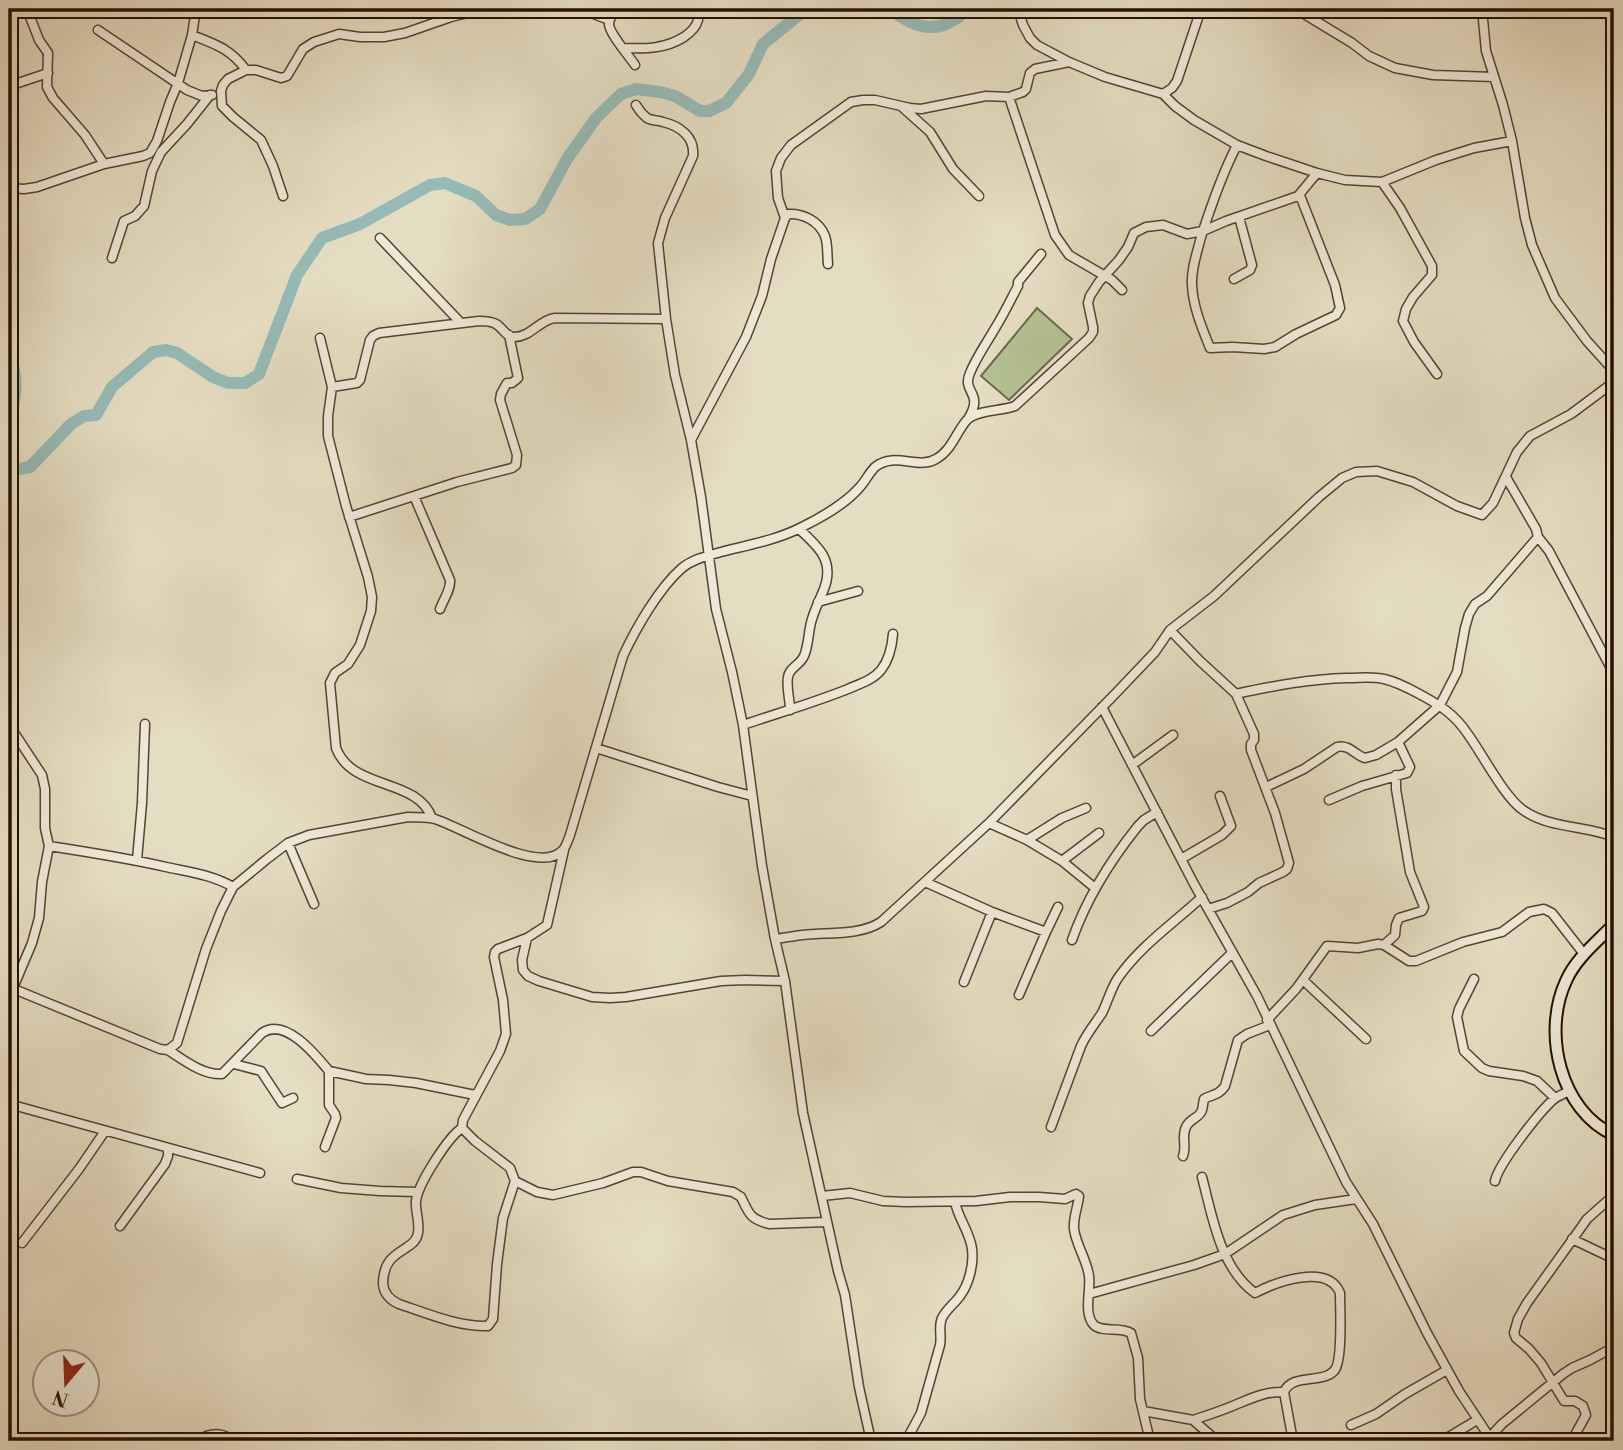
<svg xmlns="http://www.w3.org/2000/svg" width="1623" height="1450" font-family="'Libre Bodoni',serif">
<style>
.park{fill:#b4c194;stroke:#6e684c;stroke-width:2}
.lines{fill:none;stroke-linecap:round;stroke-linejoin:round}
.river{stroke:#96bbb7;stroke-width:12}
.street-casing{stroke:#564233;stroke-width:11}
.secondary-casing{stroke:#270e03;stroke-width:14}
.street{stroke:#eee9d7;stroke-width:8}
.secondary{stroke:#eee9d7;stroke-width:10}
</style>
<rect width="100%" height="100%" fill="#e5ddc2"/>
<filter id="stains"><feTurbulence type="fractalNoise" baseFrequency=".00286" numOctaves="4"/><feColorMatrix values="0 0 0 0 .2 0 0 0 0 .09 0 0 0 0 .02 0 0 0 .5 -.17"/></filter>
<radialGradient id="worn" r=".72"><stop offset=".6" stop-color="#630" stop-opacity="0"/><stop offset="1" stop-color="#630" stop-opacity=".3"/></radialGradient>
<!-- park -->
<path class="park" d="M 1037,308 L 1072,339 L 1009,400 L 981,376 Z"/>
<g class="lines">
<!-- river -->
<path class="river" d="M 889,9 C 907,21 925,34 948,23 C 956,19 961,17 965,9
M 9,358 C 22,377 12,409 9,430
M 9,462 L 12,466 L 20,469 L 30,467 L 71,424 L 84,416 L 96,415 L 112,387 L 153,352 L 166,350 L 177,353 L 213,377 L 228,383 L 245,383 L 259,374 L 297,275 L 322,238 L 360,224 L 430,185 L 445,183 L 476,196 L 496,215 L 510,220 L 525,219 L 540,209 L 567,159 L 596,118 L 621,94 L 636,89 L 660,92 L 675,96 L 700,111 L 709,111 L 726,103 L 749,74 L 763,44 L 806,9"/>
<defs>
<path id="street" d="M 27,9 L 39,40 L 48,53 L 47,87 L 53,98 L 85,135 L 104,164
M 581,9 L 609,20
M 617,9 C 614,13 609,18 609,24 C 609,33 629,56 635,65
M 1018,9 L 1023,25 L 1030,38 L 1037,45 L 1069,62 L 1105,77 L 1163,94 L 1175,106 L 1194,120 L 1237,145 L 1266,156 L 1317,173
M 1296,9 L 1352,43 L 1369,56 L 1395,68 L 1433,75 L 1494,77
M 1482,9 L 1486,51 L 1503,105 L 1512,141 L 1525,218 L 1532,245 L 1555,298 L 1587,341 L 1614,371
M 98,30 L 187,90 L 202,96 L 212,95
M 192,35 C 215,44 231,49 246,70
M 624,48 C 645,49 665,49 684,37 C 690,33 696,28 698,20 C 698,18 696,10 696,9
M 9,86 L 48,73
M 1163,94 L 1172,88 L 1177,81 L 1201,9
M 1009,97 L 1055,235 L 1069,255 L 1112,280 L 1122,290
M 636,105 C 639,110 642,114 647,118 C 652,121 657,120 663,122 C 680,126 695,137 693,156 L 665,218 L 658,243 L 666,319 L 675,375 L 691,440 L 701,497 L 716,609 L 732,672 L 743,725 L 762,866 L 775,939 L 785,981 L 803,1113 L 838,1271 L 845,1295 L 859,1387 L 871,1441
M 902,107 L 930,132 L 953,169 L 979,196
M 1237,145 C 1222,174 1211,206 1201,237 C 1197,253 1191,269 1192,285 C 1193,307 1202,328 1210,348 L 1233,347 L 1264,349 L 1275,347 L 1296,334 L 1336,315 L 1340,308 L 1335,285 L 1301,198 L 1298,196
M 1382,182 L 1400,208 L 1432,266 L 1432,275 L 1413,297 L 1406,309 L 1403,321 L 1414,342 L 1437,374
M 9,188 L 24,189 L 37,187 L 104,164 L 143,156 L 150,153 L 157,141 L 170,102 L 178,83 L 192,35 L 196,9
M 283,196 L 273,166 L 261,140 L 233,117 L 222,106 L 221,91 L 223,85 L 228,79 L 246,70 L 256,70 L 281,78 L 287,76 L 303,49 L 314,42 L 339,34 L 360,37 L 384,37 L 405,33 L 451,17 L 476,11 L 501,9
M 785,218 L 778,198 L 776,171 L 781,158 L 791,145 L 851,102 L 863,100 L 875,100 L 910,108 L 921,109 L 986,96 L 1009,97 L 1023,92 L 1026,89 L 1030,73 L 1035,69 L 1069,62
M 380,238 L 460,322
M 112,258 L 124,221 L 135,216 L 144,206 L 152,171 L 161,152 L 187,124 L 210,95
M 1234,279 L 1250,270 L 1252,265 L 1239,217
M 320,338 L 332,387 L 328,416 L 328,436 L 346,506 L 368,577 L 372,597 L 371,611 L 360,645 L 348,664 L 335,673 L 330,683 L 336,748 C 352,791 417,777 432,818
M 332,387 L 357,383 L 360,380 L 370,340 L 373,336 L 379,333 L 479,321 C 485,321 491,321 496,324 C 503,328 506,337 514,337 C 531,337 539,320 555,318 L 666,319
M 968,419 C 985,392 961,393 970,373 C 976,358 986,344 994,330 C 1003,316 1010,301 1018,286 L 1018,282 L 1041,254
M 691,440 L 746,337 L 762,296 L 771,259 L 785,218 L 788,214 C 803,213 819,221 825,236 C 828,244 827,255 828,264
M 1506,477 L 1536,529 L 1538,537 L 1549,551 L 1614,674
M 414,496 L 450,580 C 451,590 443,600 440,609
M 349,517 L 457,482 L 512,468 L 516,465 L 517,455 L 500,400 L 501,394 L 507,383 L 512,383 L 518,378 L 509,335
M 818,602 L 858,591
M 1170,630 L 1200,661 L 1236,694 L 1254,734 L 1254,740 L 1251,744 L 1251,750 L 1275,813 L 1289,863 L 1287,869 L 1283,872 L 1259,883 L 1248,892 L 1227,903 L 1208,909
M 1236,694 C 1273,686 1309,679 1347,678 C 1359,678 1372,676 1384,679 C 1398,682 1410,689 1423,696 C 1441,706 1455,715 1467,733 C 1482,753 1504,797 1523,810 C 1550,829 1585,825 1614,837
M 1102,707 L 1194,884 L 1257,996 L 1346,1182 L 1373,1224 L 1427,1333 L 1459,1391 L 1492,1441
M 790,710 C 790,699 786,687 788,677 C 789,668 800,665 804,656 C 809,645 808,631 812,619 C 815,609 820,599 824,589 C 835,561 818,546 799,529
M 9,725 L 42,775 L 45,789 L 45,828 L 49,846 L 42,882 L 39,918 L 32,943 L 13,988
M 743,725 C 778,713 813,703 848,689 C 859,684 873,680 881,670 C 889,660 892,646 893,634
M 596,748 L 718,787 L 752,796
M 1132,765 L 1173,735
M 1266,787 L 1304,769 L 1337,747 C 1349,744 1355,755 1365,758 L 1376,755 L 1398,742 L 1440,705 L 1457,672 L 1465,628 L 1469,614 L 1475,604 L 1487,596 L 1538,537
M 1329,800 L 1362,786 L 1407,773 L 1410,767 L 1398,742
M 989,823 L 1027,840 L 1062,861 L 1095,888
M 1027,840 L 1062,818 L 1086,808
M 288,843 L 314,904
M 49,846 C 88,852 127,858 166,867 C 189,872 213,875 233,887
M 1181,859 L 1222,835 L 1231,826 L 1220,796
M 137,860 L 142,803 L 145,724
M 1062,861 L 1099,833
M 925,882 L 992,912 L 1046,932 L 1058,907
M 527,938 L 522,960 L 523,970 L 528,976 L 539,981 L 592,997 L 610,998 L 626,997 L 721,981 L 745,980 L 785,981
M 775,939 C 784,938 793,936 803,935 C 829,932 859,936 881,922 L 989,823 L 1116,693 L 1155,652 L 1170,630 L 1214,596 L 1319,497 L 1342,478 L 1356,472 L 1377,471 L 1413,482 L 1457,506 L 1482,515 L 1493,503 L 1517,452 L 1530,436 L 1571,414 L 1614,382
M 1072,940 C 1087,897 1110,861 1138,826 L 1144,820 L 1157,812
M 1384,945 L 1395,935 L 1396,925 L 1399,918 L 1422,911 L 1424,907 L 1410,872 L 1396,789 L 1396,775
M 1474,979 L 1459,1009 L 1457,1017 L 1464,1051 L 1482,1068 L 1489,1071 L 1523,1076 L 1537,1081 L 1555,1098
M 1303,980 L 1366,1039
M 964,982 L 992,912
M 9,987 L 160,1049 L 168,1050 L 177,1043 L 206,949 L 221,911 L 233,887 L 267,859 L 288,843 L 309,835 L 408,817 C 417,817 427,817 435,819 C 463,828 540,876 563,850 C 566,847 568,840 570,835 L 623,656 C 636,628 659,588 682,568 C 693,559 707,556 721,552 C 748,545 777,540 802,527 C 822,517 844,505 859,488 C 865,482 869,473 875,467 C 895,451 918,470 936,459 C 953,450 958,427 969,418 C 980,410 1002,411 1015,406 L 1089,338 L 1093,332 L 1093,327 L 1088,303 L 1090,296 L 1099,282 L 1119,260 L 1128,247 L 1134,233 L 1146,227 L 1163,225 L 1187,234 L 1203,231 L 1226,221 L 1298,196 L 1317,173 L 1345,180 L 1382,182 L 1436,160 L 1474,148 L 1512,141
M 1019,995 L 1046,932
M 1267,1020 L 1296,989 L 1327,946 L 1358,948 L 1378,944 L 1384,945 L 1409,961 L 1416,961 L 1463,942 L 1502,932 L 1529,912 L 1544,909 L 1552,913 L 1584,954
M 1151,1031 L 1232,953
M 168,1050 C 184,1060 202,1075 222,1074 L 262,1033 C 285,1017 315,1054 329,1071 L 329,1105 L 335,1114 L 336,1118 L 325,1147
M 234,1064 L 261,1071 L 282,1103 L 293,1098
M 329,1071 L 366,1079 L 389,1080 L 416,1083 L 475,1095
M 9,1104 L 260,1173
M 1051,1127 L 1081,1046 C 1087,1033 1095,1024 1102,1013 C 1108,1001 1111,988 1118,978 C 1140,946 1174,923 1202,897
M 462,1128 C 448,1137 418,1184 416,1201 C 415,1211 420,1222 418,1233 C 415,1253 383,1247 383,1284 C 384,1294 390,1300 399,1304 C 426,1313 458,1327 488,1326 L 493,1319 L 497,1264 L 503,1218 L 515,1181 L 510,1168 L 475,1141 L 462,1128 L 463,1120 L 500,1051 L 506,1034 L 503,1000 L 494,957 L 495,952 L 498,949 L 527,938 L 547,925 L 564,850
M 1183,1156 C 1187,1147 1181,1137 1186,1127 C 1189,1119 1200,1118 1202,1110 C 1203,1107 1203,1103 1204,1099 C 1213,1094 1218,1096 1225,1086 L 1238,1040 L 1247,1034 L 1270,1025
M 1202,1177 C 1212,1215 1220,1268 1255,1293 C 1276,1282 1328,1263 1340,1293 C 1340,1308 1343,1362 1334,1371 C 1322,1384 1292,1373 1284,1392 L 1293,1441
M 297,1179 L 341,1188 L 380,1191 L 417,1192
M 515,1181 L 537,1192 L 553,1195 L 603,1183 L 633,1172 L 641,1172 L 668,1181 L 733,1192 L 741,1197 C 749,1214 750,1219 769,1224 L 826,1222
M 1495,1181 C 1499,1163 1540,1111 1554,1099 C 1558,1096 1564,1094 1569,1091
M 822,1196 L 850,1193 L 883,1201 L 906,1202 L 976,1201 L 1010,1197 L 1039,1197 L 1065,1199 L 1076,1194 L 1079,1196 C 1078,1207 1073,1217 1074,1229 C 1076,1245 1087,1260 1089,1276 C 1091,1290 1083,1314 1094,1325 C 1102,1333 1120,1326 1131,1333 L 1138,1358 L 1140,1399 L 1150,1441
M 120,1226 L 165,1164 L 168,1156 L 168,1148
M 1572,1239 L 1614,1259
M 22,1243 L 79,1169 L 105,1131
M 1089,1294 L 1194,1265 L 1225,1254 L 1283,1215 L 1315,1205 L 1356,1199
M 1143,1411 L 1193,1420 L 1217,1441
M 1193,1420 C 1205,1416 1218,1412 1230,1407 C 1248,1400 1264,1391 1284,1392
M 1351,1425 L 1376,1414 L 1405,1394 L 1447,1370
M 1490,1437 L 1502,1424 L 1563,1374 L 1572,1368 L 1590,1360 L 1614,1347
M 204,1441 L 206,1436 C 218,1432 225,1435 235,1441
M 906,1441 L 921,1413 L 940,1345 C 942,1336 938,1327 942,1318 C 946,1310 954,1304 960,1296 C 969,1284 974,1264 972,1249 C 970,1232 958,1218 955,1202
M 1442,1441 L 1477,1420
M 1577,1441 L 1576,1433 L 1586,1415 L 1583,1406 L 1575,1401 L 1564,1401 L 1541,1363 L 1529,1349 L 1516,1338 L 1514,1333 L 1518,1319 L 1527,1303 L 1580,1229 L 1587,1219 L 1614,1195"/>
<path id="secondary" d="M 1614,924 C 1597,942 1576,958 1566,981 C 1542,1032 1560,1111 1614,1135"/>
</defs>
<!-- street casing -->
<use href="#street" class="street-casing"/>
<!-- secondary casing -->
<use href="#secondary" class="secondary-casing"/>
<!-- street -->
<use href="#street" class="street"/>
<!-- secondary -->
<use href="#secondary" class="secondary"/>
</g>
<!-- margin -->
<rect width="1623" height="1450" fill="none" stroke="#e5ddc2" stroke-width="35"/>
<rect x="10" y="10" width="1602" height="1429" fill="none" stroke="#270e03" stroke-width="3.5"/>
<rect x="18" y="18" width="1588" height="1415" fill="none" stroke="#270e03" stroke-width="2"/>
<!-- north arrow -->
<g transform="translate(66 1383) rotate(199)"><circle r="33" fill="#eee9d7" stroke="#9e9182" stroke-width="2"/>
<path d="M0-5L12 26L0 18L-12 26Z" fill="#8f2418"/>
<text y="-10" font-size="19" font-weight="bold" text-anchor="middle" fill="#270e03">N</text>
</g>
<rect width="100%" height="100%" filter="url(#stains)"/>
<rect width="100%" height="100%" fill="url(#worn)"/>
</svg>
